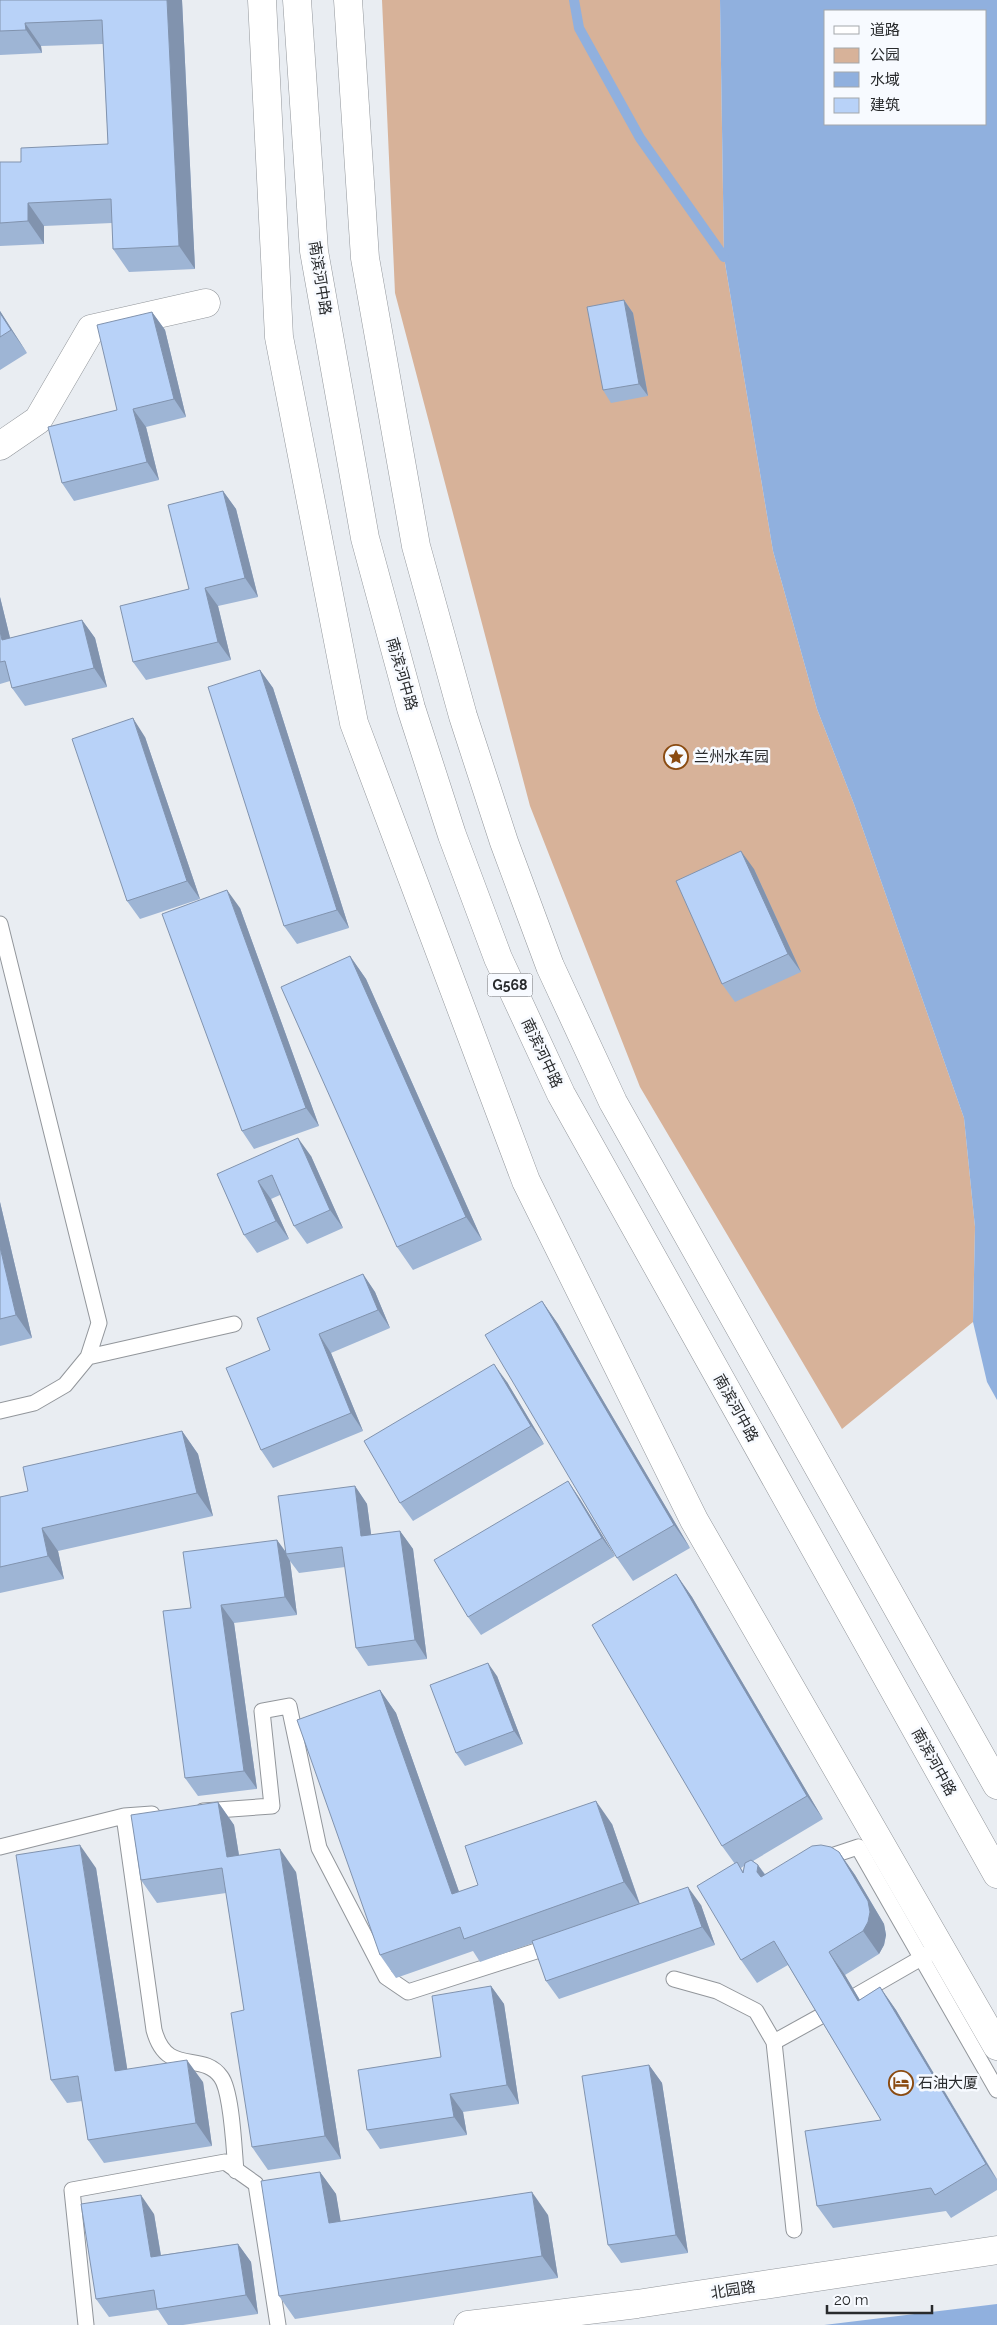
<svg xmlns="http://www.w3.org/2000/svg" width="997" height="2325" font-family="Raleway,'Noto Sans SC',sans-serif">
<style>
.green{fill:#d7b299}
.water{fill:#90b0de;fill-rule:evenodd}
.lines{fill:none;stroke-linecap:round;stroke-linejoin:round}
.stream{stroke:#90b0de;stroke-width:10}
.lane-casing{stroke:#92969b;stroke-width:17}
.street-casing{stroke:#92969b;stroke-width:29}
.highway-casing{stroke:#92969b;stroke-width:29}
.lane{stroke:#fff;stroke-width:15}
.street{stroke:#fff;stroke-width:28}
.highway{stroke:#fff;stroke-width:28}
.wall{fill:#9eb5d5;fill-rule:evenodd}
.shaded-wall{fill:#8193ae}
.building{fill:#b8d2f8;stroke:#8193ae}
.labels{text-anchor:middle;dominant-baseline:central;stroke-width:5;stroke-linejoin:round;paint-order:stroke}
.shield{fill:#f7faff;stroke:#66686b;stroke-width:1}
.shield-label{font-size:14px;font-weight:bold;fill:#282a2c}
.street-label{font-size:15px;fill:#282a2c;stroke:#f7faff}
.poi-label{font-size:15px;fill:#282a2c;stroke:#f7faff;text-anchor:start}
</style>
<rect width="100%" height="100%" fill="#e9edf2"/>
<!-- green -->
<path class="green" d="M 382,0 L 720,0 L 724,257 L 773,551 L 817,709 L 854,804 L 964,1118 L 975,1227 L 973,1322 L 842,1429 L 640,1087 L 530,806 L 395,293 Z"/>
<!-- water -->
<path class="water" d="M 720,0 L 997,0 L 997,1400 L 987,1382 L 973,1322 L 975,1227 L 964,1118 L 854,804 L 817,709 L 773,551 L 724,257 ZM 986,11 L 986,124 L 826,124 L 826,11 Z
M 997,2304 L 997,2325 L 824,2325 Z"/>
<g class="lines">
<!-- stream -->
<path class="stream" d="M 574,0 L 579,28 L 640,138 L 724,257"/>
<defs>
<path id="lane" d="M 0,924 L 99,1323 L 88,1357 L 65,1385 L 34,1403 L 0,1411
M 88,1357 L 234,1324
M 203,1811 L 272,1806 L 262,1711 L 289,1706 L 319,1848 L 386,1977 L 408,1992 L 555,1945
M 152,1814 L 124,1816 L 154,2030 C 167,2078 202,2050 221,2077 C 232,2092 234,2150 236,2171
M 0,1847 L 124,1816
M 822,1859 L 858,1847 L 997,2090
M 674,1979 L 717,1991 L 756,2011 L 774,2042
M 857,1995 L 930,1953
M 794,2230 L 774,2042 L 821,2016
M 86,2325 L 72,2190 L 225,2162 L 256,2184 L 278,2325"/>
<path id="street" d="M 262,0 L 279,337 L 354,723 L 526,1181 L 694,1520 L 997,2046
M 0,446 L 38,420 L 91,329 L 206,303
M 468,2325 L 637,2304 L 997,2250"/>
<path id="highway" d="M 297,0 L 314,251 L 365,538 L 411,708 L 452,835 L 498,958 L 561,1094 L 997,1874
M 348,0 L 365,258 L 416,546 L 463,716 L 504,842 L 550,966 L 613,1102 L 997,1785"/>
</defs>
<!-- lane casing -->
<use href="#lane" class="lane-casing"/>
<!-- street casing -->
<use href="#street" class="street-casing"/>
<!-- highway casing -->
<use href="#highway" class="highway-casing"/>
<!-- lane -->
<use href="#lane" class="lane"/>
<!-- street -->
<use href="#street" class="street"/>
<!-- highway -->
<use href="#highway" class="highway"/>
</g>
<!-- wall -->
<path class="wall" d="M 0,0 L 182,0 L 195,269 L 129,272 L 113,249 L 112,223 L 44,226 L 44,244 L 0,246 L 0,162 L 21,162 L 108,144 L 103,44 L 41,46 L 42,53 L 0,55 Z
M 624,300 L 633,313 L 648,396 L 611,403 L 603,390 Z
M 0,311 L 27,353 L 0,370 Z
M 152,312 L 165,330 L 186,417 L 146,427 L 159,480 L 74,501 L 62,483 L 117,410 Z
M 223,491 L 236,509 L 258,597 L 218,606 L 231,660 L 146,680 L 133,662 L 189,589 Z
M 0,597 L 10,638 L 82,620 L 95,638 L 107,687 L 25,706 L 12,688 L 10,681 L 0,684 Z
M 260,670 L 273,688 L 349,928 L 297,944 L 284,926 Z
M 145,737 L 200,899 L 140,919 L 127,901 Z
M 754,869 L 801,972 L 735,1002 L 722,984 Z
M 240,908 L 319,1126 L 254,1149 L 242,1131 Z
M 350,956 L 366,979 L 482,1240 L 413,1270 L 397,1247 Z
M 311,1156 L 343,1228 L 307,1244 L 294,1226 L 280,1195 L 271,1199 L 289,1239 L 257,1253 L 244,1235 L 217,1174 Z
M 0,1202 L 32,1338 L 0,1346 Z
M 363,1274 L 375,1292 L 390,1328 L 331,1353 L 363,1431 L 273,1468 L 261,1450 L 270,1350 Z
M 542,1301 L 558,1324 L 690,1548 L 633,1581 L 617,1558 Z
M 507,1382 L 544,1444 L 413,1521 L 400,1503 Z
M 182,1431 L 198,1454 L 213,1516 L 58,1551 L 64,1579 L 0,1593 L 0,1497 L 28,1491 Z
M 568,1481 L 580,1499 L 615,1556 L 481,1635 L 468,1617 Z
M 355,1486 L 367,1504 L 371,1535 L 400,1531 L 413,1549 L 427,1659 L 368,1666 L 356,1648 L 345,1567 L 299,1573 L 290,1561 L 297,1615 L 234,1623 L 257,1789 L 198,1796 L 185,1778 L 191,1608 L 277,1540 L 286,1552 Z
M 676,1574 L 692,1597 L 823,1819 L 753,1861 L 758,1865 L 765,1874 L 839,1852 L 855,1875 L 884,1924 L 886,1935 L 884,1945 L 879,1954 L 845,1975 L 860,2000 L 880,1987 L 896,2010 L 997,2179 L 997,2190 L 951,2218 L 946,2211 L 833,2228 L 817,2206 L 881,2120 L 788,1965 L 757,1983 L 741,1960 L 735,1864 L 722,1846 ZM 744,1866 L 743,1871 L 741,1868 Z
M 497,1676 L 523,1744 L 465,1766 L 456,1753 Z
M 380,1690 L 396,1713 L 459,1892 L 478,1885 L 612,1824 L 640,1904 L 701,1905 L 715,1945 L 559,1999 L 546,1981 L 533,1943 L 480,1962 L 473,1951 L 396,1978 L 380,1955 Z
M 218,1802 L 234,1825 L 239,1855 L 296,1872 L 341,2159 L 268,2170 L 252,2147 L 244,2010 L 226,1893 L 157,1903 L 141,1880 Z
M 96,1868 L 127,2069 L 203,2082 L 212,2146 L 104,2163 L 88,2140 L 82,2101 L 67,2103 L 51,2080 Z
M 491,1986 L 504,2004 L 519,2104 L 463,2112 L 467,2135 L 380,2149 L 367,2130 L 441,2057 Z
M 649,2065 L 662,2083 L 688,2253 L 621,2263 L 608,2245 Z
M 320,2172 L 336,2194 L 340,2221 L 548,2215 L 558,2278 L 295,2319 L 279,2296 Z
M 154,2214 L 161,2255 L 238,2244 L 251,2262 L 258,2314 L 183,2325 L 168,2325 L 158,2310 L 109,2317 L 96,2299 Z"/>
<!-- shaded-wall -->
<path class="shaded-wall" d="M 167,0 L 182,0 L 195,269 L 179,246 Z
M 25,23 L 41,46 L 42,53 L 26,30 Z
M 28,203 L 44,226 L 44,244 L 28,221 Z
M 624,300 L 633,313 L 648,396 L 639,384 Z
M 0,311 L 27,353 L 11,330 L 0,313 Z
M 152,312 L 165,330 L 186,417 L 174,399 Z
M 133,409 L 146,427 L 159,480 L 147,462 Z
M 223,491 L 236,509 L 258,597 L 245,578 Z
M 205,588 L 218,606 L 231,660 L 218,642 Z
M 0,597 L 15,658 L 2,640 L 0,631 Z
M 82,620 L 95,638 L 107,687 L 94,668 Z
M 260,670 L 273,688 L 349,928 L 337,910 Z
M 133,718 L 145,737 L 200,899 L 187,881 Z
M 741,851 L 754,869 L 801,972 L 788,954 Z
M 227,890 L 240,908 L 319,1126 L 306,1108 Z
M 350,956 L 366,979 L 482,1240 L 466,1217 Z
M 298,1138 L 311,1156 L 343,1228 L 330,1210 Z
M 258,1181 L 271,1199 L 289,1239 L 276,1221 Z
M 0,1202 L 32,1338 L 16,1315 L 0,1247 Z
M 363,1274 L 375,1292 L 390,1328 L 378,1310 Z
M 542,1301 L 558,1324 L 690,1548 L 674,1525 Z
M 319,1334 L 331,1353 L 363,1431 L 351,1413 Z
M 494,1364 L 507,1382 L 544,1444 L 531,1426 Z
M 182,1431 L 198,1454 L 213,1516 L 197,1493 Z
M 568,1481 L 580,1499 L 615,1556 L 602,1538 Z
M 355,1486 L 367,1504 L 374,1555 L 361,1536 Z
M 42,1528 L 58,1551 L 64,1579 L 48,1556 Z
M 400,1531 L 413,1549 L 427,1659 L 415,1640 Z
M 277,1540 L 287,1554 L 286,1554 L 290,1561 L 297,1615 L 285,1597 Z
M 676,1574 L 692,1597 L 823,1819 L 807,1796 Z
M 221,1605 L 234,1623 L 257,1789 L 244,1771 Z
M 488,1663 L 497,1676 L 523,1744 L 514,1731 Z
M 380,1690 L 396,1713 L 468,1917 L 452,1894 Z
M 596,1801 L 612,1824 L 640,1905 L 624,1882 Z
M 218,1802 L 234,1825 L 243,1880 L 227,1857 Z
M 80,1845 L 96,1868 L 131,2093 L 115,2071 Z
M 280,1849 L 296,1872 L 341,2159 L 325,2136 Z
M 839,1852 L 855,1875 L 884,1924 L 886,1935 L 884,1945 L 879,1954 L 863,1931 Z
M 758,1865 L 774,1888 L 773,1894 L 757,1872 Z
M 688,1887 L 701,1905 L 715,1945 L 702,1927 Z
M 829,1952 L 845,1975 L 874,2024 L 858,2001 Z
M 491,1986 L 504,2004 L 519,2104 L 507,2085 Z
M 880,1987 L 896,2010 L 997,2180 L 986,2164 Z
M 187,2060 L 203,2082 L 212,2146 L 196,2123 Z
M 649,2065 L 662,2083 L 688,2253 L 676,2235 Z
M 450,2094 L 463,2112 L 467,2135 L 454,2117 Z
M 320,2172 L 336,2194 L 345,2246 L 329,2223 Z
M 532,2192 L 548,2215 L 558,2278 L 542,2256 Z
M 141,2195 L 154,2214 L 164,2275 L 151,2257 Z
M 238,2244 L 251,2262 L 258,2314 L 246,2295 Z"/>
<!-- building -->
<path class="building" d="M 0,0 L 167,0 L 179,246 L 113,249 L 111,199 L 28,203 L 28,221 L 0,223 L 0,162 L 21,162 L 21,148 L 108,144 L 102,20 L 25,23 L 26,30 L 0,31 Z
M 624,300 L 639,384 L 603,390 L 587,307 Z
M 152,312 L 174,399 L 133,409 L 147,462 L 62,483 L 48,427 L 117,410 L 97,325 Z
M 0,313 L 11,330 L 0,337 Z
M 223,491 L 245,578 L 205,588 L 218,642 L 133,662 L 120,606 L 189,589 L 168,505 Z
M 82,620 L 94,668 L 12,688 L 5,661 L 0,662 L 0,631 L 2,640 Z
M 260,670 L 337,910 L 284,926 L 208,687 Z
M 133,718 L 187,881 L 127,901 L 72,739 Z
M 741,851 L 788,954 L 722,984 L 676,881 Z
M 227,890 L 306,1108 L 242,1131 L 162,914 Z
M 350,956 L 466,1217 L 397,1247 L 281,987 Z
M 298,1138 L 330,1210 L 294,1226 L 272,1175 L 258,1181 L 276,1221 L 244,1235 L 217,1174 Z
M 0,1247 L 16,1315 L 0,1319 Z
M 363,1274 L 378,1310 L 319,1334 L 351,1413 L 261,1450 L 226,1368 L 270,1350 L 257,1318 Z
M 542,1301 L 674,1525 L 617,1558 L 485,1335 Z
M 494,1364 L 531,1426 L 400,1503 L 364,1441 Z
M 182,1431 L 197,1493 L 42,1528 L 48,1556 L 0,1567 L 0,1497 L 28,1491 L 23,1467 Z
M 568,1481 L 602,1538 L 468,1617 L 434,1560 Z
M 355,1486 L 361,1536 L 400,1531 L 415,1640 L 356,1648 L 342,1547 L 286,1554 L 278,1496 Z
M 277,1540 L 285,1597 L 221,1605 L 244,1771 L 185,1778 L 163,1611 L 191,1608 L 183,1552 Z
M 676,1574 L 807,1796 L 722,1846 L 592,1625 Z
M 488,1663 L 514,1731 L 456,1753 L 430,1685 Z
M 380,1690 L 452,1894 L 478,1885 L 465,1846 L 596,1801 L 624,1882 L 464,1939 L 460,1927 L 380,1955 L 297,1720 Z
M 218,1802 L 227,1857 L 280,1849 L 325,2136 L 252,2147 L 231,2013 L 244,2010 L 222,1868 L 141,1880 L 131,1815 Z
M 80,1845 L 115,2071 L 187,2060 L 196,2123 L 88,2140 L 78,2076 L 51,2080 L 16,1855 Z
M 821,1845 L 831,1847 L 839,1852 L 868,1901 L 870,1912 L 868,1922 L 863,1931 L 829,1952 L 858,2001 L 880,1987 L 986,2164 L 935,2195 L 931,2188 L 817,2206 L 805,2131 L 881,2120 L 774,1941 L 741,1960 L 697,1886 L 737,1862 L 743,1873 L 745,1863 L 751,1860 L 758,1865 L 757,1872 L 761,1877 L 812,1846 Z
M 688,1887 L 702,1927 L 546,1981 L 532,1941 Z
M 491,1986 L 507,2085 L 450,2094 L 454,2117 L 367,2130 L 358,2070 L 441,2057 L 432,1996 Z
M 649,2065 L 676,2235 L 608,2245 L 582,2076 Z
M 320,2172 L 329,2223 L 532,2192 L 542,2256 L 279,2296 L 261,2181 Z
M 141,2195 L 151,2257 L 238,2244 L 246,2295 L 157,2309 L 154,2290 L 96,2299 L 81,2204 Z"/>
<!-- icons -->
<defs>
<symbol id="sight-ring" viewBox="-11 -11 22 22"><circle r="9.5" fill="#f7faff" stroke="#8a4b11" stroke-width="1.5"/><path d="M0-6L1.8-2.2L6-1.7L2.9 1.2L3.7 5.4L0 3.3L-3.7 5.4L-2.9 1.2L-6-1.7L-1.8-2.2Z" fill="#8a4b11"/></symbol>
<symbol id="hotel-ring" viewBox="-11 -11 22 22"><circle r="9.5" fill="#f7faff" stroke="#8a4b11" stroke-width="1.5"/><path d="M-6-4.5h1.5V1H6V5H4.5V3h-9V5H-6ZM-4 0a1.8 1.8 0 1 1 3.6 0ZM.5 0V-2.5h3Q6-2.5 6 0Z" fill="#8a4b11"/></symbol>
</defs>
<g fill-rule="evenodd">
<use href="#sight-ring" x="662" y="743" width="28" height="28"/>
<use href="#hotel-ring" x="887" y="2069" width="28" height="28"/>
</g>
<g class="labels">
<!-- shield labels -->
<rect class="shield" x="487.5" y="973.5" width="45" height="23" rx="4"/>
<g class="shield-label">
<text x="510" y="985">G568</text>
</g>
<!-- street labels -->
<g class="street-label">
<text transform="translate(320 278) rotate(81)">南滨河中路</text>
<text transform="translate(402 674) rotate(74)">南滨河中路</text>
<text transform="translate(542 1053) rotate(65)">南滨河中路</text>
<text transform="translate(736 1408) rotate(61)">南滨河中路</text>
<text transform="translate(934 1762) rotate(61)">南滨河中路</text>
<text transform="translate(733 2290) rotate(-9)">北园路</text>
</g>
<!-- poi labels -->
<g class="poi-label">
<text x="694" y="757">兰州水车园</text>
<text x="918" y="2083">石油大厦</text>
</g>
</g>
<!-- legend -->
<rect x="824" y="10" width="162" height="115" fill="#f7faff" stroke="#a4a7ab"/>
<rect x="834" y="26" width="25" height="8" fill="#ffffff" stroke="#a4a7ab"/>
<text x="870" y="35" font-size="15" fill="#282a2c">道路</text>
<rect x="834" y="48" width="25" height="15" fill="#d7b299" stroke="#a4a7ab"/>
<text x="870" y="60" font-size="15" fill="#282a2c">公园</text>
<rect x="834" y="72" width="25" height="15" fill="#90b0de" stroke="#a4a7ab"/>
<text x="870" y="85" font-size="15" fill="#282a2c">水域</text>
<rect x="834" y="98" width="25" height="15" fill="#b8d2f8" stroke="#a4a7ab"/>
<text x="870" y="110" font-size="15" fill="#282a2c">建筑</text>
<!-- scale -->
<path d="M827 2305v8h105v-8" fill="none" stroke="#282a2c" stroke-width="2.5"/>
<text x="834" y="2305" font-size="15" fill="#282a2c" stroke="#f7faff" stroke-width="4" paint-order="stroke">20 m</text>
</svg>
